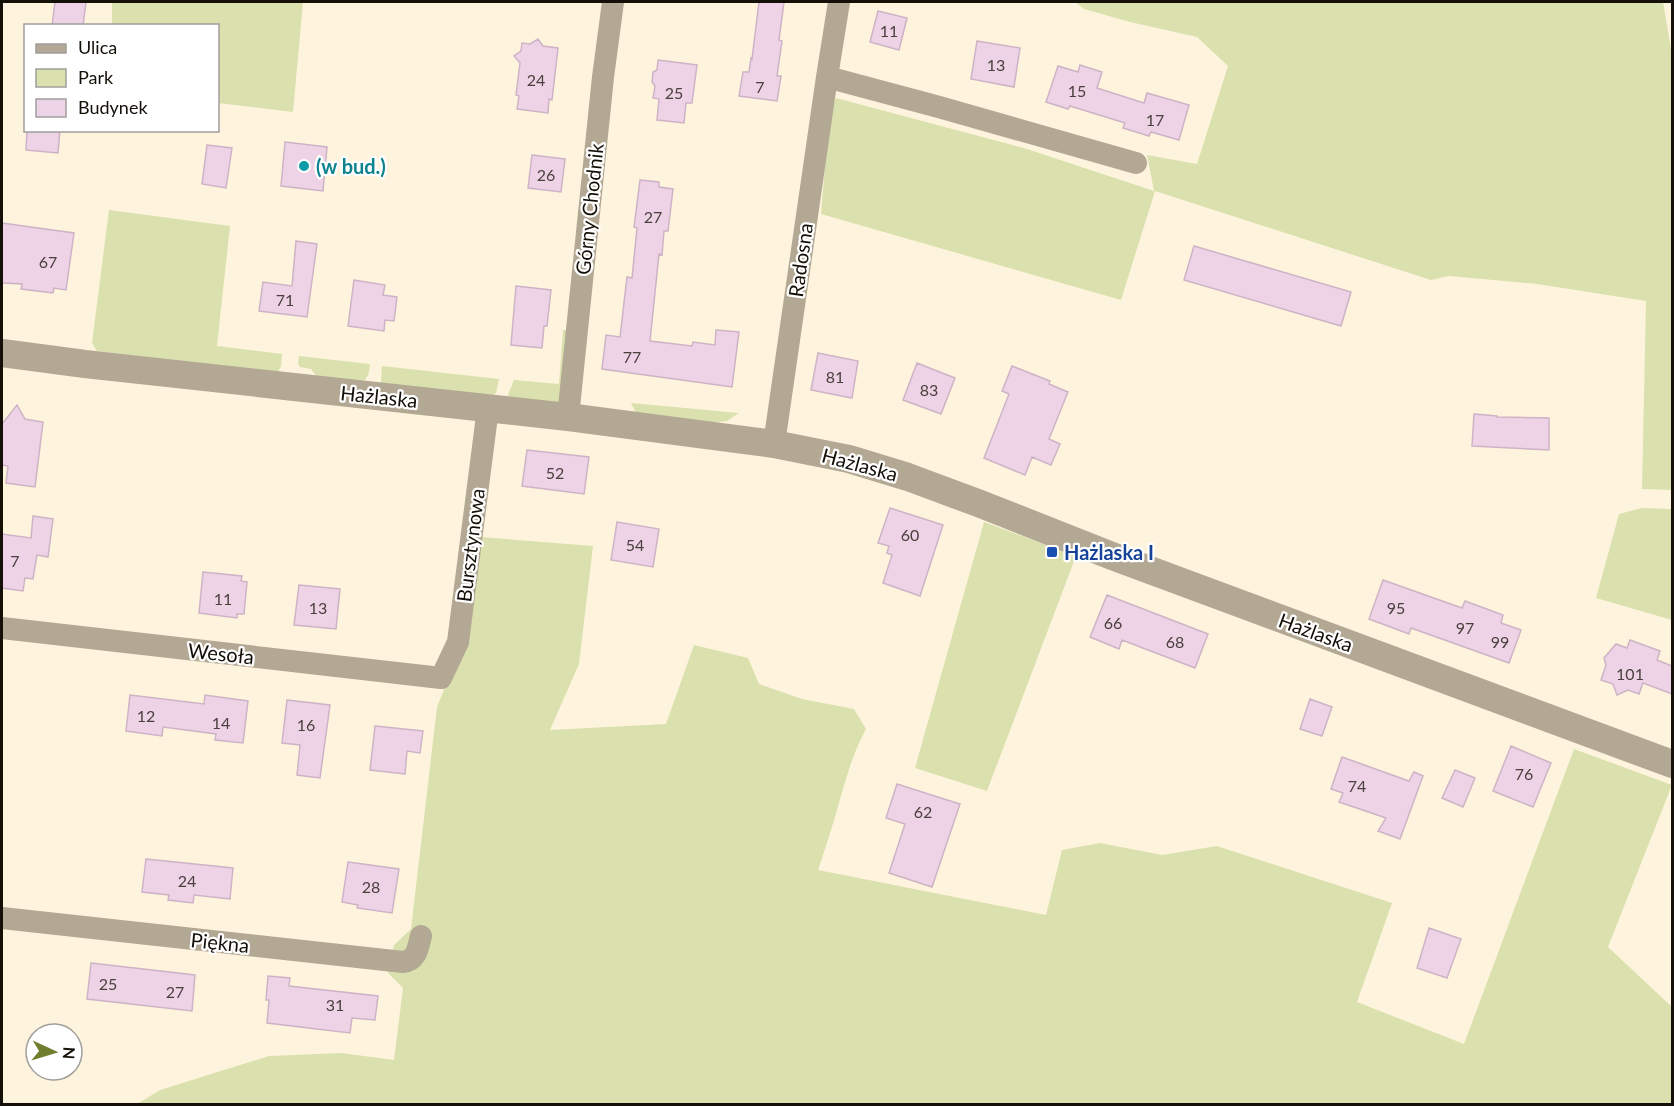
<svg xmlns="http://www.w3.org/2000/svg" width="1674" height="1106" font-family="Lato,sans-serif">
<style>
.green{fill:#dae1ae}
.building{fill:#eed2e5;stroke:#ceb3c6;stroke-width:1.5}
.lines{fill:none;stroke-linecap:round;stroke-linejoin:round}
.minor{stroke:#b3a894;stroke-width:22}
.tertiary{stroke:#b3a894;stroke-width:28}
.culture-dot{fill:#0f9aa8;stroke:#fff;stroke-width:2}
.transit-dot{fill:#1a4fb4;stroke:#fff;stroke-width:2}
.labels{text-anchor:middle;dominant-baseline:central;stroke-width:4.5;stroke-linejoin:round;paint-order:stroke}
.number-label{font-size:16px;fill:#4a403e}
.culture-label{font-size:20px;font-weight:bold;fill:#0d838f;stroke:#fff;text-anchor:start}
.street-label{font-size:20px;fill:#141007;stroke:#fff}
.transit-label{font-size:20px;font-weight:bold;fill:#164399;stroke:#fff;text-anchor:start}
</style>
<rect width="100%" height="100%" fill="#fef4dd"/>
<!-- green -->
<path class="green" d="M 112,2 L 303,2 L 293,112 L 218,103 L 218,26 L 112,25 Z
M 1075,2 L 1663,2 L 1672,55 L 1672,490 L 1642,489 L 1646,301 L 1537,284 L 1449,276 L 1431,280 L 1155,191 L 1121,300 L 821,214 L 829,117 L 836,98 L 1027,149 L 1154,191 L 1147,155 L 1197,164 L 1228,66 L 1197,37 L 1130,22 L 1084,9 Z
M 109,210 L 230,226 L 217,346 L 282,354 L 281,366 L 278,372 L 97,351 L 92,343 Z
M 563,330 L 571,331 L 562,403 L 510,400 L 508,395 L 514,380 L 559,384 Z
M 299,356 L 370,364 C 369,371 369,378 363,381 L 318,378 L 311,369 L 300,367 L 298,364 Z
M 382,366 L 499,379 L 496,393 L 489,398 L 384,386 L 381,382 Z
M 631,403 L 739,413 L 727,421 L 710,423 L 636,413 Z
M 1642,508 L 1672,509 L 1672,620 L 1596,598 L 1619,514 Z
M 984,522 L 1076,556 L 987,791 L 915,768 Z
M 481,537 L 593,546 L 579,664 L 550,730 L 666,724 L 694,645 L 748,658 L 759,684 L 802,699 L 854,709 L 866,729 C 851,756 844,786 835,817 C 830,834 824,852 818,870 L 1046,915 L 1062,850 L 1100,843 L 1162,855 L 1217,846 L 1392,903 L 1357,1002 L 1464,1044 L 1574,749 L 1672,785 L 1608,947 L 1672,1007 L 1672,1104 L 137,1104 L 160,1090 L 269,1056 L 341,1053 L 394,1060 L 403,988 L 388,973 L 394,945 L 411,929 L 437,707 L 447,682 Z"/>
<!-- building -->
<path class="building" d="M 55,2 L 86,2 L 83,26 L 52,26 Z
M 759,2 L 784,2 L 779,40 L 782,41 L 777,76 L 781,76 L 777,101 L 739,96 L 743,72 L 749,72 L 751,58 L 752,59 Z
M 878,11 L 907,18 L 899,50 L 870,42 Z
M 538,39 L 543,46 L 558,48 L 552,100 L 549,99 L 548,113 L 517,109 L 519,96 L 516,95 L 520,63 L 514,56 L 521,51 L 522,43 L 530,44 Z
M 977,41 L 1020,48 L 1014,87 L 971,79 Z
M 658,60 L 697,65 L 692,103 L 686,103 L 684,123 L 657,120 L 659,99 L 653,98 L 655,86 L 652,82 L 653,72 L 657,70 Z
M 1080,65 L 1102,72 L 1097,88 L 1144,103 L 1147,93 L 1189,105 L 1179,140 L 1151,132 L 1149,136 L 1123,128 L 1125,123 L 1070,106 L 1068,109 L 1046,102 L 1058,66 L 1078,72 Z
M 27,130 L 60,130 L 58,153 L 26,150 Z
M 285,142 L 327,147 L 323,191 L 281,186 Z
M 207,145 L 232,148 L 226,188 L 202,184 Z
M 532,155 L 565,159 L 561,192 L 528,188 Z
M 640,180 L 659,182 L 659,187 L 673,189 L 668,231 L 664,231 L 662,255 L 659,254 L 650,341 L 692,346 L 693,342 L 715,345 L 716,330 L 739,332 L 732,387 L 602,369 L 606,335 L 620,337 L 627,277 L 632,278 L 637,228 L 634,227 Z
M 2,223 L 74,233 L 66,290 L 54,288 L 53,293 L 21,289 L 22,284 L 2,283 Z
M 296,241 L 317,244 L 307,317 L 259,311 L 263,282 L 292,286 Z
M 1194,246 L 1351,292 L 1341,326 L 1184,280 Z
M 354,280 L 385,285 L 383,295 L 397,297 L 394,321 L 385,320 L 384,331 L 348,326 Z
M 516,286 L 551,290 L 547,326 L 544,326 L 542,348 L 511,345 Z
M 818,353 L 858,361 L 852,398 L 811,390 Z
M 917,363 L 955,378 L 941,414 L 903,400 Z
M 1012,366 L 1050,381 L 1049,384 L 1068,392 L 1049,439 L 1060,444 L 1051,465 L 1032,457 L 1025,475 L 984,458 L 1009,394 L 1002,391 Z
M 17,405 L 25,419 L 43,422 L 35,487 L 6,483 L 8,466 L 2,465 L 2,424 Z
M 1474,414 L 1497,416 L 1497,417 L 1549,418 L 1549,450 L 1472,446 Z
M 527,450 L 589,457 L 584,494 L 522,486 Z
M 890,508 L 943,525 L 920,596 L 883,583 L 892,555 L 887,553 L 889,546 L 878,543 Z
M 33,516 L 53,519 L 48,557 L 37,555 L 33,579 L 25,578 L 23,591 L 2,588 L 2,534 L 31,538 Z
M 617,522 L 659,529 L 653,567 L 611,560 Z
M 203,572 L 242,576 L 241,581 L 247,582 L 244,614 L 237,614 L 237,618 L 199,613 Z
M 1383,580 L 1462,608 L 1465,601 L 1503,615 L 1501,623 L 1521,630 L 1509,663 L 1411,628 L 1409,634 L 1369,619 Z
M 299,585 L 340,589 L 336,629 L 294,625 Z
M 1107,595 L 1208,634 L 1195,668 L 1122,640 L 1119,649 L 1090,637 Z
M 1630,640 L 1660,651 L 1657,660 L 1672,666 L 1672,694 L 1643,683 L 1639,694 L 1628,690 L 1617,695 L 1613,684 L 1601,680 L 1606,665 L 1604,658 L 1616,644 L 1627,648 Z
M 130,695 L 204,704 L 205,695 L 248,701 L 243,743 L 215,740 L 216,734 L 163,727 L 162,736 L 126,731 Z
M 1310,699 L 1332,707 L 1322,736 L 1300,729 Z
M 287,700 L 330,705 L 320,778 L 297,775 L 300,745 L 282,743 Z
M 375,726 L 423,731 L 420,753 L 407,751 L 405,774 L 370,770 Z
M 1511,746 L 1551,763 L 1533,807 L 1493,791 Z
M 1342,757 L 1409,781 L 1414,772 L 1423,776 L 1400,839 L 1378,831 L 1386,818 L 1339,802 L 1343,793 L 1331,789 Z
M 1455,770 L 1475,778 L 1463,807 L 1442,798 Z
M 897,784 L 960,804 L 932,887 L 889,873 L 905,824 L 886,818 Z
M 146,859 L 233,868 L 230,899 L 194,895 L 193,903 L 168,900 L 169,895 L 142,892 Z
M 348,862 L 399,869 L 392,913 L 357,908 L 358,905 L 342,902 Z
M 1429,928 L 1461,939 L 1447,978 L 1417,968 Z
M 91,963 L 195,975 L 192,1011 L 87,999 Z
M 268,976 L 290,978 L 289,986 L 378,996 L 375,1020 L 352,1018 L 350,1033 L 267,1023 L 269,1000 L 266,1000 Z"/>
<g class="lines">
<!-- minor -->
<path class="minor" d="M 827,77 L 939,107 L 1136,163
M 568,417 L 603,77 L 613,2
M 774,444 L 827,77 L 839,2
M 2,628 L 441,678 L 458,642 L 488,408
M 2,918 L 403,962 C 417,961 418,947 421,936"/>
<!-- tertiary -->
<path class="tertiary" d="M 2,353 L 85,364 L 568,417 L 774,444 L 849,459 L 908,477 L 978,503 L 1112,556 L 1672,764"/>
</g>
<!-- markers -->
<circle class="culture-dot" cx="304" cy="166" r="6"/>
<rect class="transit-dot" x="1046" y="546" width="12" height="12" rx="3"/>
<g class="labels">
<!-- number labels -->
<g class="number-label">
<text x="889" y="30">11</text>
<text x="996" y="64">13</text>
<text x="536" y="79">24</text>
<text x="760" y="86">7</text>
<text x="1077" y="90">15</text>
<text x="674" y="92">25</text>
<text x="1155" y="119">17</text>
<text x="546" y="174">26</text>
<text x="653" y="216">27</text>
<text x="48" y="261">67</text>
<text x="285" y="299">71</text>
<text x="632" y="356">77</text>
<text x="835" y="376">81</text>
<text x="929" y="389">83</text>
<text x="555" y="472">52</text>
<text x="910" y="534">60</text>
<text x="635" y="544">54</text>
<text x="15" y="560">7</text>
<text x="223" y="598">11</text>
<text x="318" y="607">13</text>
<text x="1396" y="607">95</text>
<text x="1113" y="622">66</text>
<text x="1465" y="627">97</text>
<text x="1175" y="641">68</text>
<text x="1500" y="641">99</text>
<text x="1630" y="673">101</text>
<text x="146" y="715">12</text>
<text x="221" y="722">14</text>
<text x="306" y="724">16</text>
<text x="1524" y="773">76</text>
<text x="1357" y="785">74</text>
<text x="923" y="811">62</text>
<text x="187" y="880">24</text>
<text x="371" y="886">28</text>
<text x="108" y="983">25</text>
<text x="175" y="991">27</text>
<text x="335" y="1004">31</text>
</g>
<!-- culture labels -->
<g class="culture-label">
<text x="316" y="166">(w bud.)</text>
</g>
<!-- street labels -->
<g class="street-label">
<text transform="translate(589 209) rotate(-84)">Górny Chodnik</text>
<text transform="translate(800 260) rotate(-82)">Radosna</text>
<text transform="translate(379 396) rotate(6)">Hażlaska</text>
<text transform="translate(860 464) rotate(15)">Hażlaska</text>
<text transform="translate(470 545) rotate(-83)">Bursztynowa</text>
<text transform="translate(1316 632) rotate(20)">Hażlaska</text>
<text transform="translate(221 653) rotate(6)">Wesoła</text>
<text transform="translate(220 942) rotate(6)">Piękna</text>
</g>
<!-- transit labels -->
<g class="transit-label">
<text x="1064" y="552">Hażlaska I</text>
</g>
</g>
<!-- border -->
<rect width="1674" height="1106" fill="none" stroke="#141007" stroke-width="6"/>
<!-- legend -->
<rect x="24" y="24" width="195" height="108" fill="#ffffff" stroke="#a19f9c" stroke-width="1.5"/>
<rect x="36" y="44" width="30" height="9" fill="#b3a894" stroke="#a19f9c" stroke-width="1.5"/>
<text x="78" y="54" font-size="18" fill="#141007">Ulica</text>
<rect x="36" y="69" width="30" height="18" fill="#dae1ae" stroke="#a19f9c" stroke-width="1.5"/>
<text x="78" y="84" font-size="18" fill="#141007">Park</text>
<rect x="36" y="99" width="30" height="18" fill="#eed2e5" stroke="#a19f9c" stroke-width="1.5"/>
<text x="78" y="114" font-size="18" fill="#141007">Budynek</text>
<!-- north arrow -->
<g transform="translate(54 1052) rotate(94)"><circle r="28" fill="#ffffff" stroke="#a19f9c" stroke-width="1.5"/>
<path d="M0-4.5L10 22L0 15L-10 22Z" fill="#6f7f2e"/>
<text y="-9" font-size="16" font-weight="bold" text-anchor="middle" fill="#141007">N</text>
</g>
</svg>
